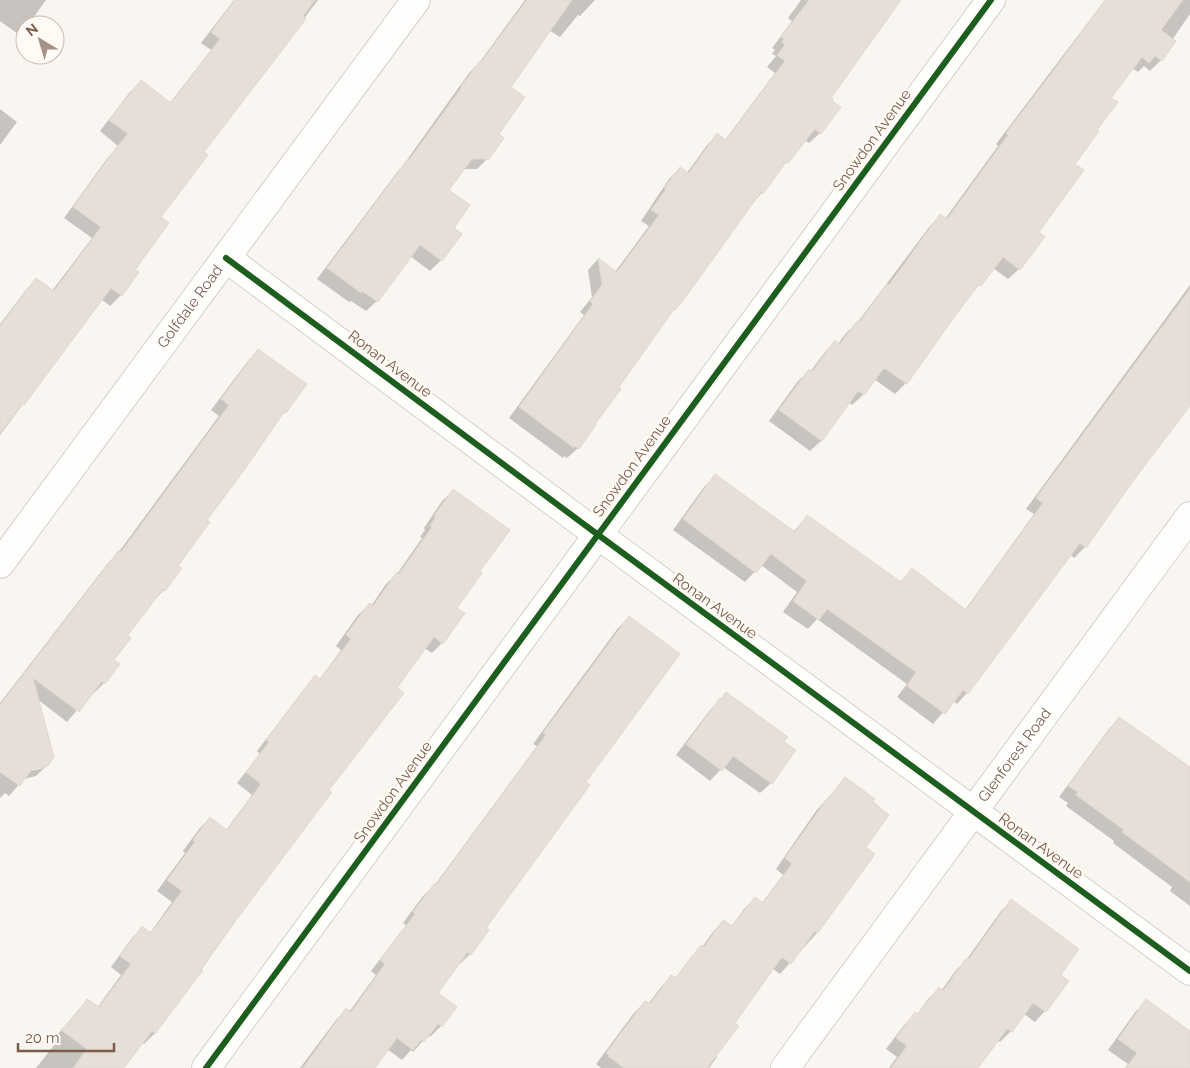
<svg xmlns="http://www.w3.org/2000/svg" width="1190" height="1068" font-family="Raleway,sans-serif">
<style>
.shadow{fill:#0003;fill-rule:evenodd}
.building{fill:#e6ded7;stroke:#e2d8d2}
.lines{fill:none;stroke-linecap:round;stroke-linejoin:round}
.minor-casing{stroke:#d7d1cb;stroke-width:30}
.minor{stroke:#fefefd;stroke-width:28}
.cycleway-casing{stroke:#fffaf3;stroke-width:9}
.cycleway{stroke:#1b5e20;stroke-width:6}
.labels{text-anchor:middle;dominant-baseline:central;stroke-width:5;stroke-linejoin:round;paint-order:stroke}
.street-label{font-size:15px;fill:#7a5c4d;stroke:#fffaf3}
</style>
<rect width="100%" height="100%" fill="#f9f5f0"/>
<!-- shadow -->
<path class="shadow" d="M 0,0 L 46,0 L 29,24 L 25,25 L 25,28 L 18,34 L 0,21 Z
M 234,0 L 318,0 L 203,152 L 159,218 L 133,270 L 137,273 L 121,295 L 110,306 L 101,299 L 0,435 L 0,324 L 26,290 L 36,279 L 52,291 L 92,238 L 64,218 L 106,160 L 118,146 L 100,131 L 130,92 L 141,82 L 170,103 L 211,50 L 201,43 Z
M 525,0 L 595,0 L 580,16 L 578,15 L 560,37 L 549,30 L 510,87 L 497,135 L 488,158 L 477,169 L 463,169 L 448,190 L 452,228 L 460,234 L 441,260 L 430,271 L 410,256 L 377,301 L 366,311 L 351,301 L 349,302 L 317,279 L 398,171 L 404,164 L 469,73 L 479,63 Z
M 801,0 L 899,0 L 830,98 L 820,133 L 809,143 L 805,140 L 778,172 L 762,193 L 752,204 L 675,309 L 667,316 L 617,387 L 578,448 L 567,458 L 564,456 L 563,458 L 509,418 L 584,315 L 580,312 L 592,297 L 588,270 L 598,259 L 615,272 L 649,226 L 641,221 L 669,179 L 680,168 L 687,173 L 707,145 L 718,135 L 725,140 L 775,73 L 767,67 L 776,56 L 772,54 L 775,50 L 772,48 L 792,21 L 788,18 Z
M 1105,0 L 1190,0 L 1190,14 L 1172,40 L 1161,60 L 1150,71 L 1144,66 L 1138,72 L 1132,68 L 1110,98 L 1073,164 L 1019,269 L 1008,279 L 993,268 L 951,319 L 906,383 L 895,394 L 874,379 L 863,395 L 852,405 L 849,402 L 821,441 L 810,451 L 769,421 L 798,381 L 809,371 L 810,372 L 825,352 L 835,342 L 838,344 L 846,333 L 857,323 L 930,226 L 941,215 L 945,219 L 998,146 L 996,144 Z
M 0,109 L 17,122 L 0,145 Z
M 1190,285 L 1190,402 L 1085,547 L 1074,558 L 1070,554 L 967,693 L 957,704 L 953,701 L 933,724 L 897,697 L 907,684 L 817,619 L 808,629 L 783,612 L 797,592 L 761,565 L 745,582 L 673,530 L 704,487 L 715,476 L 793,532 L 808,516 L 899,583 L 912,570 L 965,610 L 1034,514 L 1026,509 Z
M 258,350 L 305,385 L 285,412 L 276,421 L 206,520 L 177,566 L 164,590 L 154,600 L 126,636 L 112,660 L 104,683 L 94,693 L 92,692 L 67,722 L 37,699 L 47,765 L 36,776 L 24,779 L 9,796 L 5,793 L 0,798 L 0,703 L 108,563 L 118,553 L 219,416 L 211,410 L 248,361 ZM 43,766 L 43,768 L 26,772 L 25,770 Z
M 453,491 L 479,572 L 455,608 L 442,643 L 432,653 L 424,648 L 395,688 L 327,791 L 180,1000 L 155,1033 L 144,1044 L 142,1042 L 123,1068 L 36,1068 L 55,1044 L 52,1041 L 87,1000 L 97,1008 L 121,975 L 111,967 L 132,938 L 142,928 L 150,933 L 172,902 L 157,891 L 185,853 L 183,851 L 199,829 L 210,818 L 226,830 L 252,795 L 237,783 L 260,754 L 257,751 L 305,688 L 316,677 L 319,680 L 341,650 L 336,646 L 358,615 L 369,605 L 371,606 L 386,584 L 397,574 L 422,538 L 420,537 L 425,530 L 424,528 L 442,501 Z
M 629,618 L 584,782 L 484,928 L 470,954 L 460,964 L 458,963 L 436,993 L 441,1026 L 430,1037 L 428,1035 L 413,1052 L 411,1050 L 402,1060 L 387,1049 L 373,1068 L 300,1068 L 336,1020 L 346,1010 L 349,1012 L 376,975 L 371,971 L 406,925 L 403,923 L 423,896 L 434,886 L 537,746 L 533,744 L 618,628 Z
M 720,700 L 783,742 L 771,783 L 760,793 L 723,767 L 710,781 L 676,755 L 710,710 Z
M 1119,718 L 1190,769 L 1190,906 L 1170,891 L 1172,887 L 1113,843 L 1114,841 L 1066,806 L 1068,803 L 1059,797 L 1109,729 Z
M 845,779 L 871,802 L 864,847 L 817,933 L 780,974 L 772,968 L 733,1023 L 715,1056 L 717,1057 L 709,1068 L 601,1068 L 596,1064 L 634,1013 L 645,1002 L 649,1003 L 661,987 L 671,976 L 675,979 L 691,957 L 702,947 L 713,932 L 723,921 L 731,927 L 744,909 L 755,898 L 762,903 L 783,875 L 776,869 L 816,811 Z
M 1011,901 L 1059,976 L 1067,982 L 1045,1011 L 1035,1022 L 1024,1014 L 1011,1031 L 1000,1042 L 997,1040 L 976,1068 L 889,1068 L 897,1057 L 886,1049 L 905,1024 L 916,1014 L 917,1015 L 928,999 L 939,989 L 941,991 L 956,970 L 967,959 L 1001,911 Z
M 1147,1001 L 1190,1032 L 1190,1068 L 1125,1068 L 1128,1064 L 1108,1050 L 1136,1011 Z"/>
<!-- building -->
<path class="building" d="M 235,0 L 315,0 L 303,16 L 306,19 L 204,152 L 208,155 L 161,217 L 169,223 L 135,270 L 139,272 L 122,296 L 111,288 L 24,405 L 22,404 L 0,433 L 0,326 L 36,278 L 54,291 L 101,227 L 73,207 L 116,148 L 128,134 L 109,120 L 141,80 L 171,103 L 220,39 L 211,32 Z
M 527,0 L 572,0 L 511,87 L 525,97 L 499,134 L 504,138 L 489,159 L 472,159 L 449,190 L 470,205 L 454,228 L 462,234 L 442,261 L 420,245 L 378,302 L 362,291 L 361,293 L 327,268 L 408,159 L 409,160 L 462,87 L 461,86 L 480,61 L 481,62 Z
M 809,0 L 901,0 L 831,98 L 833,99 L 832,101 L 841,107 L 821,134 L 815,129 L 788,163 L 786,162 L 763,194 L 761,192 L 685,298 L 675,310 L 674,309 L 619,387 L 621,389 L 595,424 L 596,425 L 579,449 L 575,446 L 574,448 L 519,407 L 593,304 L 590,301 L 602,285 L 598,258 L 617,272 L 659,215 L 651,210 L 666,189 L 664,188 L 680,167 L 689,173 L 717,133 L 726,140 L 785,61 L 777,55 L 785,45 L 782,42 L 784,39 L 781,37 Z
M 1105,0 L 1183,0 L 1161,30 L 1176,41 L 1162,61 L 1155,56 L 1149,63 L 1142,57 L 1111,98 L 1118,102 L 1097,130 L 1099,131 L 1075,164 L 1084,170 L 1039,232 L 1045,237 L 1020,270 L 1003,257 L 981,286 L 979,284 L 952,320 L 907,384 L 884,368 L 864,395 L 858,391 L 822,441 L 779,410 L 809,369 L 812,372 L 835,340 L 840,344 L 857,321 L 859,322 L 866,313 L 887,284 L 889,285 L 940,214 L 947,219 L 1008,135 L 1006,133 L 1054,70 Z
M 1190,289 L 1190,406 L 1133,481 L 1086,548 L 1080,543 L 968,694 L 963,690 L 945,714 L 907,686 L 916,672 L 827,609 L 819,620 L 793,601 L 807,581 L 771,554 L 756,573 L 683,519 L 715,474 L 795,532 L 807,515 L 901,582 L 912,568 L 966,610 L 1043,503 L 1036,498 Z
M 258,349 L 307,384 L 286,413 L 284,412 L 245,469 L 207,520 L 210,522 L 178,566 L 182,568 L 165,591 L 163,589 L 128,635 L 131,638 L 114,660 L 120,664 L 105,684 L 102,681 L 79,712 L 33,678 L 54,757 L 48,766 L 32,769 L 20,786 L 0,772 L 0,705 L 119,550 L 121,552 L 229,405 L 221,399 Z
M 453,489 L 510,530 L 480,571 L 482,573 L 457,608 L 465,613 L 443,644 L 434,637 L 397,688 L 404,693 L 329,790 L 332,792 L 231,927 L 201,969 L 203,970 L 155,1034 L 152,1031 L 124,1068 L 73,1068 L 87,1049 L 61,1030 L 79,1011 L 87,999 L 99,1007 L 131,964 L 120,956 L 142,926 L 151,933 L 182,891 L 167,880 L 195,842 L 193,840 L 210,817 L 227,830 L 261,784 L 246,772 L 269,742 L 266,740 L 315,675 L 320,679 L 351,639 L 346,635 L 369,603 L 373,606 L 397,572 L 399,574 L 432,527 L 430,526 L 435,518 L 434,516 Z
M 629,616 L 680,654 L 586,782 L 590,785 L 486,928 L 489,930 L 471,955 L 468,952 L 438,993 L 457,1007 L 442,1027 L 438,1024 L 424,1042 L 421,1040 L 413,1050 L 397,1038 L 375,1068 L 303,1068 L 346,1008 L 351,1012 L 385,964 L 380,960 L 415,914 L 413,912 L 434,884 L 436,885 L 546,735 L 543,733 Z
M 726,692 L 788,737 L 784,742 L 796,750 L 772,784 L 733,756 L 722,771 L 686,744 L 720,698 L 721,699 Z
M 1119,717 L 1190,767 L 1190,882 L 1122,832 L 1124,830 L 1076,795 L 1078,792 L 1068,786 Z
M 845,777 L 875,799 L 872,801 L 889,815 L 866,847 L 875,854 L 817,934 L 815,931 L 791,964 L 782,957 L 735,1023 L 739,1026 L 707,1068 L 624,1068 L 608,1056 L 609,1055 L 606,1053 L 645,1001 L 651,1003 L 671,975 L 676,978 L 701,945 L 704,947 L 723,920 L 732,926 L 755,897 L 763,903 L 792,864 L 785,858 L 827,799 L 828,799 Z
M 1011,899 L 1079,949 L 1061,975 L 1069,981 L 1046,1012 L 1033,1003 L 1012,1032 L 1007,1029 L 978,1068 L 891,1068 L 907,1046 L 896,1038 L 915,1012 L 918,1014 L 939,987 L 943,991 L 966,958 L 969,959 Z
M 1146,999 L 1190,1031 L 1190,1068 L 1126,1068 L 1137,1053 L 1118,1039 Z"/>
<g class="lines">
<defs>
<g id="minor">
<path d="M 226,258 L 597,534 L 1190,971"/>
<path id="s1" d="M 0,564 L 416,0"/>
<path d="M 206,1068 L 991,0"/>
<path id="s2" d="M 785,1068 L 1190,516"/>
</g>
</defs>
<!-- minor casing -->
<use href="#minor" class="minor-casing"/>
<!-- minor -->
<use href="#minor" class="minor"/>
<defs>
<path id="cycleway" d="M 226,258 L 597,534 L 1190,971
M 206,1068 L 991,0"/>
</defs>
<!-- cycleway casing -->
<use href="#cycleway" class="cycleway-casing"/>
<!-- cycleway -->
<use href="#cycleway" class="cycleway"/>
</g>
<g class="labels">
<!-- street labels -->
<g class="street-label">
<text transform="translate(872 140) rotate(-54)">Snowdon Avenue</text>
<text stroke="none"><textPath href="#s1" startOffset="320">Golfdale Road</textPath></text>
<text transform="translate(390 364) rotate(37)">Ronan Avenue</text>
<text transform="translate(632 466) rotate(-54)">Snowdon Avenue</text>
<text transform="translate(715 606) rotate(36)">Ronan Avenue</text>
<text stroke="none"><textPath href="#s2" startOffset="388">Glenforest Road</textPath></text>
<text transform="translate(393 792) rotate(-54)">Snowdon Avenue</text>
<text transform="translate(1041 846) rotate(36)">Ronan Avenue</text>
</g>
</g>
<!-- north arrow -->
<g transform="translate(40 40) rotate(322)"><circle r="24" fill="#fffaf3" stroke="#cabbb1"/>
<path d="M0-4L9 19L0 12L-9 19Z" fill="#a69286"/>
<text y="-8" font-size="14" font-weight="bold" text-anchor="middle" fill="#7a5c4d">N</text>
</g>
<!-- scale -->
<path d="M18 1043v8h96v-8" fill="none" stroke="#7a5c4d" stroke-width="2.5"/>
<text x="25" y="1043" font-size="15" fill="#7a5c4d" stroke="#fffaf3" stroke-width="4" paint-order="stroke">20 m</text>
</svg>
